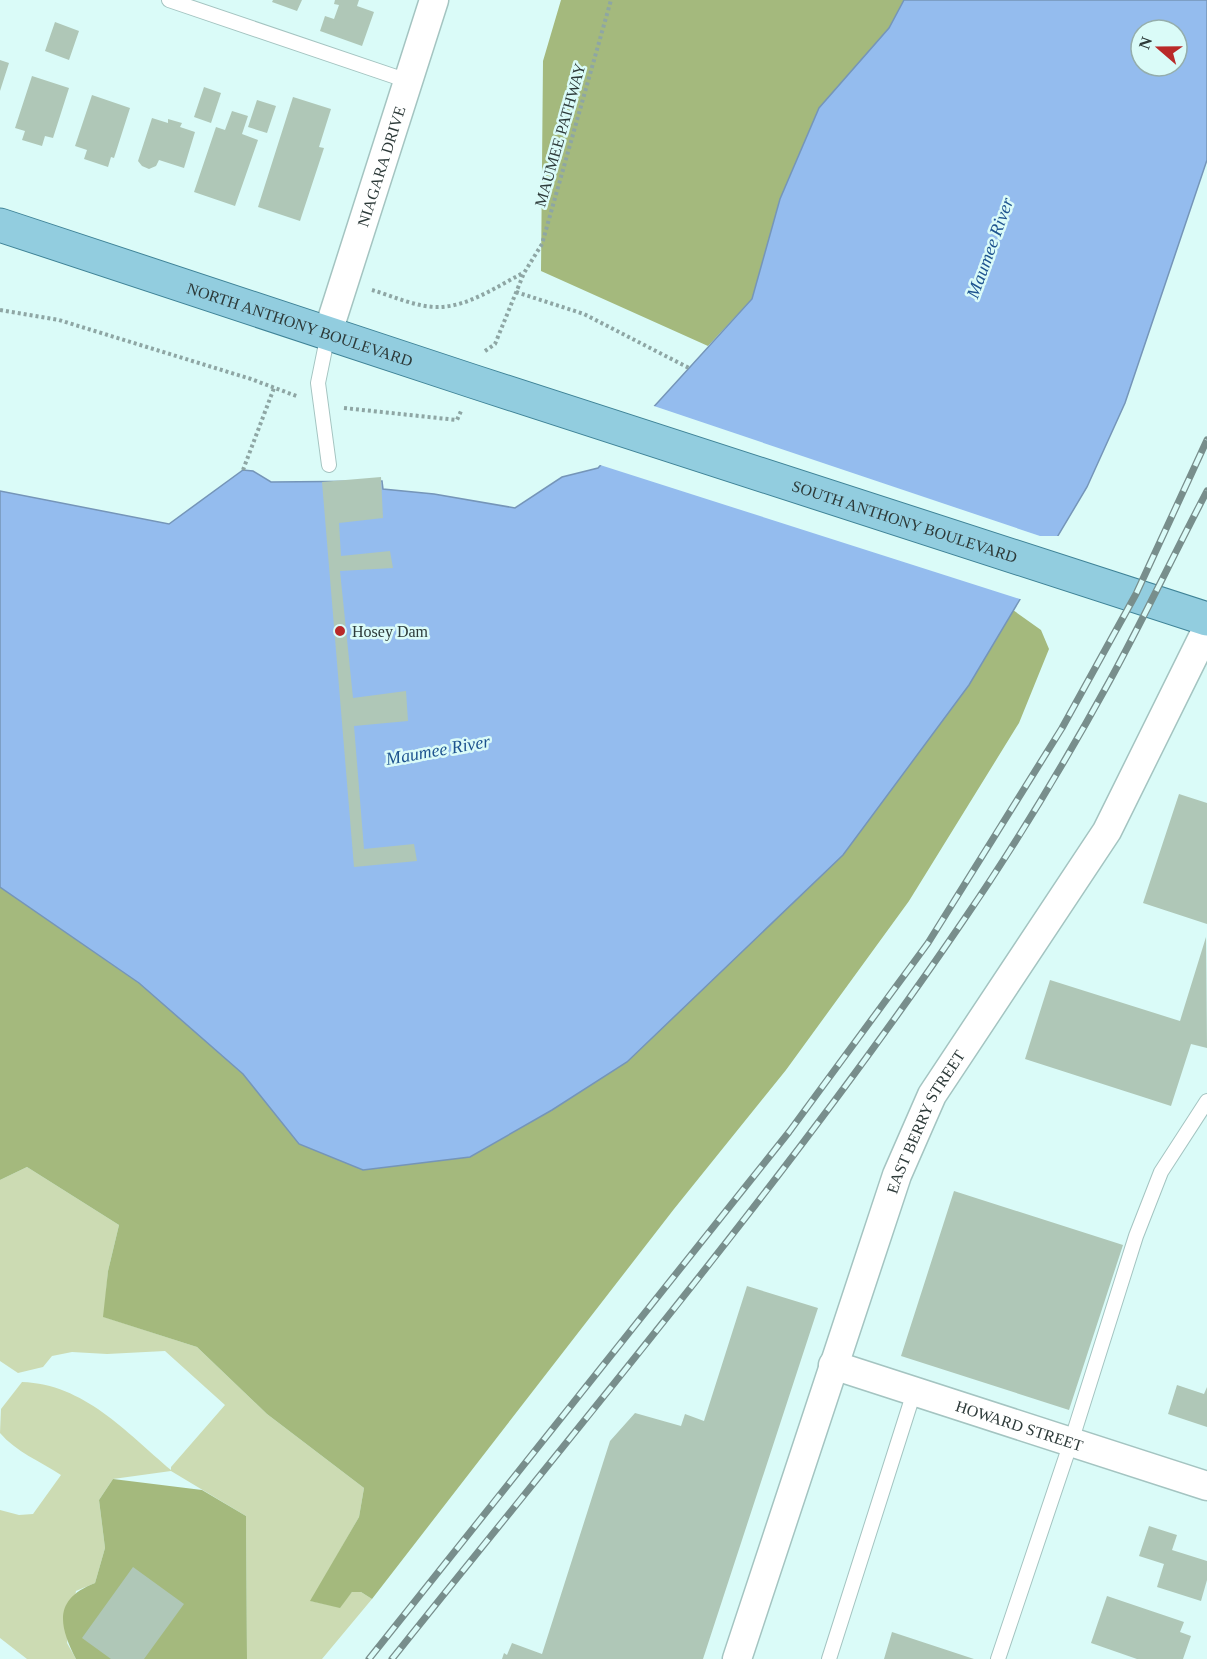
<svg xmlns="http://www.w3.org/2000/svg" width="1207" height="1659" font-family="'Times New Roman',serif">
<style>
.green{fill:#ccdbb3}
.forest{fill:#a4b97d}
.water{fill:#94bcee;stroke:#7595b8;stroke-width:1.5;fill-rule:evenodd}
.pier{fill:#dafbf8}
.building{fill:#afc7b7}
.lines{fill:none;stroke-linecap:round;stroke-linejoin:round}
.lane-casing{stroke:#a4c4c1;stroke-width:16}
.street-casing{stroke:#a4c4c1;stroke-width:31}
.primary-casing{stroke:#3f8397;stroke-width:35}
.path{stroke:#8ea6a4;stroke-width:4;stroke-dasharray:3 3;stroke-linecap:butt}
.lane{stroke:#fff;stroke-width:14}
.street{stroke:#fff;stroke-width:28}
.primary{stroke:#92cddf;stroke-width:33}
.rail-casing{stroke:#788e8c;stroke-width:7}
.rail{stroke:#dafbf8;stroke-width:4.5;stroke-dasharray:14;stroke-linecap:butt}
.poi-dot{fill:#b92929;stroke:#dafbf8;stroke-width:2}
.labels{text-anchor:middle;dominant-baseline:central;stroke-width:5;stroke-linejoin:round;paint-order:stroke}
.street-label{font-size:16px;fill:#2d3a39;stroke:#dafbf8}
.poi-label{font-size:16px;fill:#2d3a39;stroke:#dafbf8;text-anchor:start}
.water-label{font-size:18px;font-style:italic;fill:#1d538f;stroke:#dafbf8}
</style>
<rect width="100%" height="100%" fill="#dafbf8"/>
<!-- green -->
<path class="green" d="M 27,1167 L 119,1225 L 108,1271 L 104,1317 L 197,1347 L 267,1414 L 364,1488 L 359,1517 L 311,1601 L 339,1607 L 352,1592 L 361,1592 L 372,1599 L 322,1659 L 247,1659 L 246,1516 L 171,1471 L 113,1479 L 99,1500 L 105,1548 L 95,1583 L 76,1591 L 67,1643 L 76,1659 L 27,1659 L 0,1638 L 0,1510 L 19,1515 L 33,1514 L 61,1475 C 40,1461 16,1452 0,1433 L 1,1409 L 22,1382 C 84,1384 126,1432 171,1470 L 171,1467 L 225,1405 L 165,1351 L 107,1354 L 72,1352 L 52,1356 L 43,1367 L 18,1373 L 0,1361 L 0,1180 Z"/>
<!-- forest -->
<path class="forest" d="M 561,0 L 904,0 L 889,28 L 819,108 L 780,199 L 752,299 L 708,346 L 541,271 L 543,61 Z
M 1013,610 L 1041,630 L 1049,649 L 1019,723 L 909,901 L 786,1070 L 674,1209 L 372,1599 L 361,1592 L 352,1592 L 340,1608 L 310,1601 L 359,1517 L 364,1488 L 267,1414 L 197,1347 L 103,1317 L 108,1271 L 119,1225 L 27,1167 L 0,1180 L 0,887 L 139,983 L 243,1074 L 299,1144 L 470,1157 L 552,1110 L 627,1062 L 969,685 Z
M 113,1479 L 202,1490 L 246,1516 L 247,1659 L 76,1659 C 58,1624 54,1599 95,1583 L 105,1548 L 99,1500 Z"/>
<!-- water -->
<path class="water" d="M 904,0 L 1207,0 L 1207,160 L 1125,403 L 1087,487 L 969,685 L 843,855 L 627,1062 L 552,1110 L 470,1157 L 363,1170 L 299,1144 L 243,1074 L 139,983 L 0,887 L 0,491 L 169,524 L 243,470 L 253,471 L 271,482 L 382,481 L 383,489 L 434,494 L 515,508 L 562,477 L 598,468 L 752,299 L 780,199 L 819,108 L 889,28 ZM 1141,30 L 1177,30 L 1177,66 L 1141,66 Z"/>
<!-- pier -->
<path class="pier" d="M 651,405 L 1040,536 L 1061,536 L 1023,600 L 597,464 Z"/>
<!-- building -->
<path class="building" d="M 273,0 L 302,0 L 297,11 L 272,2 Z
M 335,0 L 359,0 L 357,6 L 374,12 L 362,46 L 320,31 L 325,16 L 334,19 L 339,5 L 334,4 Z
M 55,22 L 79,31 L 69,60 L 45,51 Z
M 0,60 L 9,63 L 0,91 Z
M 32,76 L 69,88 L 53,138 L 45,136 L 42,146 L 22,140 L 25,131 L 15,128 Z
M 204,87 L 221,93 L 211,123 L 194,117 Z
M 92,95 L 130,108 L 114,158 L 111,157 L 108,167 L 84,159 L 87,150 L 75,146 Z
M 293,97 L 331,109 L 319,147 L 324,148 L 300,221 L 258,207 Z
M 257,100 L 276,106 L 267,133 L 248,127 Z
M 232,111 L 248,116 L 242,134 L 258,140 L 235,206 L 194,192 L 216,127 L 225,130 Z
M 152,118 L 168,123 L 168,119 L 182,123 L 180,127 L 195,132 L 184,168 L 159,160 L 156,166 L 149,169 L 142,166 L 138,161 Z
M 381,477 L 383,518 L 339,523 L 341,556 L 390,551 L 393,568 L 340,571 L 353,698 L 406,691 L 408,721 L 354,726 L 364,849 L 414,844 L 417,861 L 354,867 L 322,482 Z
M 1179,794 L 1207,803 L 1207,924 L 1143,903 Z
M 1206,937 L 1207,1048 L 1191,1044 L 1171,1106 L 1025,1059 L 1050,980 L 1180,1021 Z
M 954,1191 L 1123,1245 L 1069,1410 L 901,1356 Z
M 747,1286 L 818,1308 L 703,1659 L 502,1659 L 504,1653 L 507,1655 L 512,1643 L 542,1654 L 610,1441 L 635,1413 L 681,1426 L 685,1414 L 704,1421 Z
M 1177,1385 L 1204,1394 L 1207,1387 L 1207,1427 L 1168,1414 Z
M 1149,1526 L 1177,1535 L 1172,1550 L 1207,1561 L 1207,1580 L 1201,1601 L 1157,1587 L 1164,1564 L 1139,1556 Z
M 133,1567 L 184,1604 L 144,1659 L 111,1659 L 82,1638 Z
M 1107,1596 L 1184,1622 L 1180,1632 L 1191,1636 L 1183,1659 L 1137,1659 L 1091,1643 Z
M 892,1632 L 974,1659 L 884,1659 Z"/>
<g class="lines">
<defs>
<path id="lane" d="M 169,0 L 408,81
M 328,334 L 318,383 L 329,465
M 829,1659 L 914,1392
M 998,1659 L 1071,1442 L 1136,1236 L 1161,1172 L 1207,1101"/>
<g id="street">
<path id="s1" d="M 328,332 L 434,0"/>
<path id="s2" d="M 833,1365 L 1207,1486"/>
<path id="s3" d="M 737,1659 L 897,1175 L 932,1095 L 1107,831 L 1207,629"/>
</g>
<g id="primary">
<path id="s4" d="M 0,225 L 472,381 L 1207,619"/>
</g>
</defs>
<!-- lane casing -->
<use href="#lane" class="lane-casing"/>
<!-- street casing -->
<use href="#street" class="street-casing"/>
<!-- primary casing -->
<use href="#primary" class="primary-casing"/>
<!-- path -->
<path class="path" d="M 372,290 C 393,296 418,308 440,307 C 469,306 498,286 523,273
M 516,292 L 584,314 L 689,368
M 0,310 L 59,320 L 251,379 L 299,397
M 485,351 L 495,344 L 524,273 L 542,244 L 611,0
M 344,408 L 457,420 L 461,411
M 243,470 L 274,388"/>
<!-- lane -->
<use href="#lane" class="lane"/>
<!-- street -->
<use href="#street" class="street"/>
<!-- primary -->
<use href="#primary" class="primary"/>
<defs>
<path id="rail" d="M 369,1659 L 789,1132 L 928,943 L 1062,728 L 1136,594 L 1207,440
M 392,1659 C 586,1416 788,1178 963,921 C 1016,844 1064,764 1109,682 C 1143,620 1174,554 1207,491"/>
</defs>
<!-- rail casing -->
<use href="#rail" class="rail-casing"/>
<!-- rail -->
<use href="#rail" class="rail"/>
</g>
<!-- markers -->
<circle class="poi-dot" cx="340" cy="631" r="6"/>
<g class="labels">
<!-- street labels -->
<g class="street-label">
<text transform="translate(560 135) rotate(-74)">MAUMEE PATHWAY</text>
<text stroke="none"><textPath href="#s1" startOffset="174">NIAGARA DRIVE</textPath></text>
<text stroke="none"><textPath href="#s4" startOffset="316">NORTH ANTHONY BOULEVARD</textPath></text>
<text stroke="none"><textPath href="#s4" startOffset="952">SOUTH ANTHONY BOULEVARD</textPath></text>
<text stroke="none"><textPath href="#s3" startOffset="570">EAST BERRY STREET</textPath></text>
<text stroke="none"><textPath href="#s2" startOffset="196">HOWARD STREET</textPath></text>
</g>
<!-- poi labels -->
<g class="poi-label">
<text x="352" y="631">Hosey Dam</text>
</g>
<!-- water labels -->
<g class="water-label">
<text transform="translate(990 248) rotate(-70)">Maumee River</text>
<text transform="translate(438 750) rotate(-10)">Maumee River</text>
</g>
</g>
<!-- north arrow -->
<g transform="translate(1159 48) rotate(290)"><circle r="28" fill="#dafbf8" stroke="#95aeac" stroke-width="1.5"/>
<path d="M0-4.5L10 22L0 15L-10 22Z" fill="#b92929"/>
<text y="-9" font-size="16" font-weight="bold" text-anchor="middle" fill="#2d3a39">N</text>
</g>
</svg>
